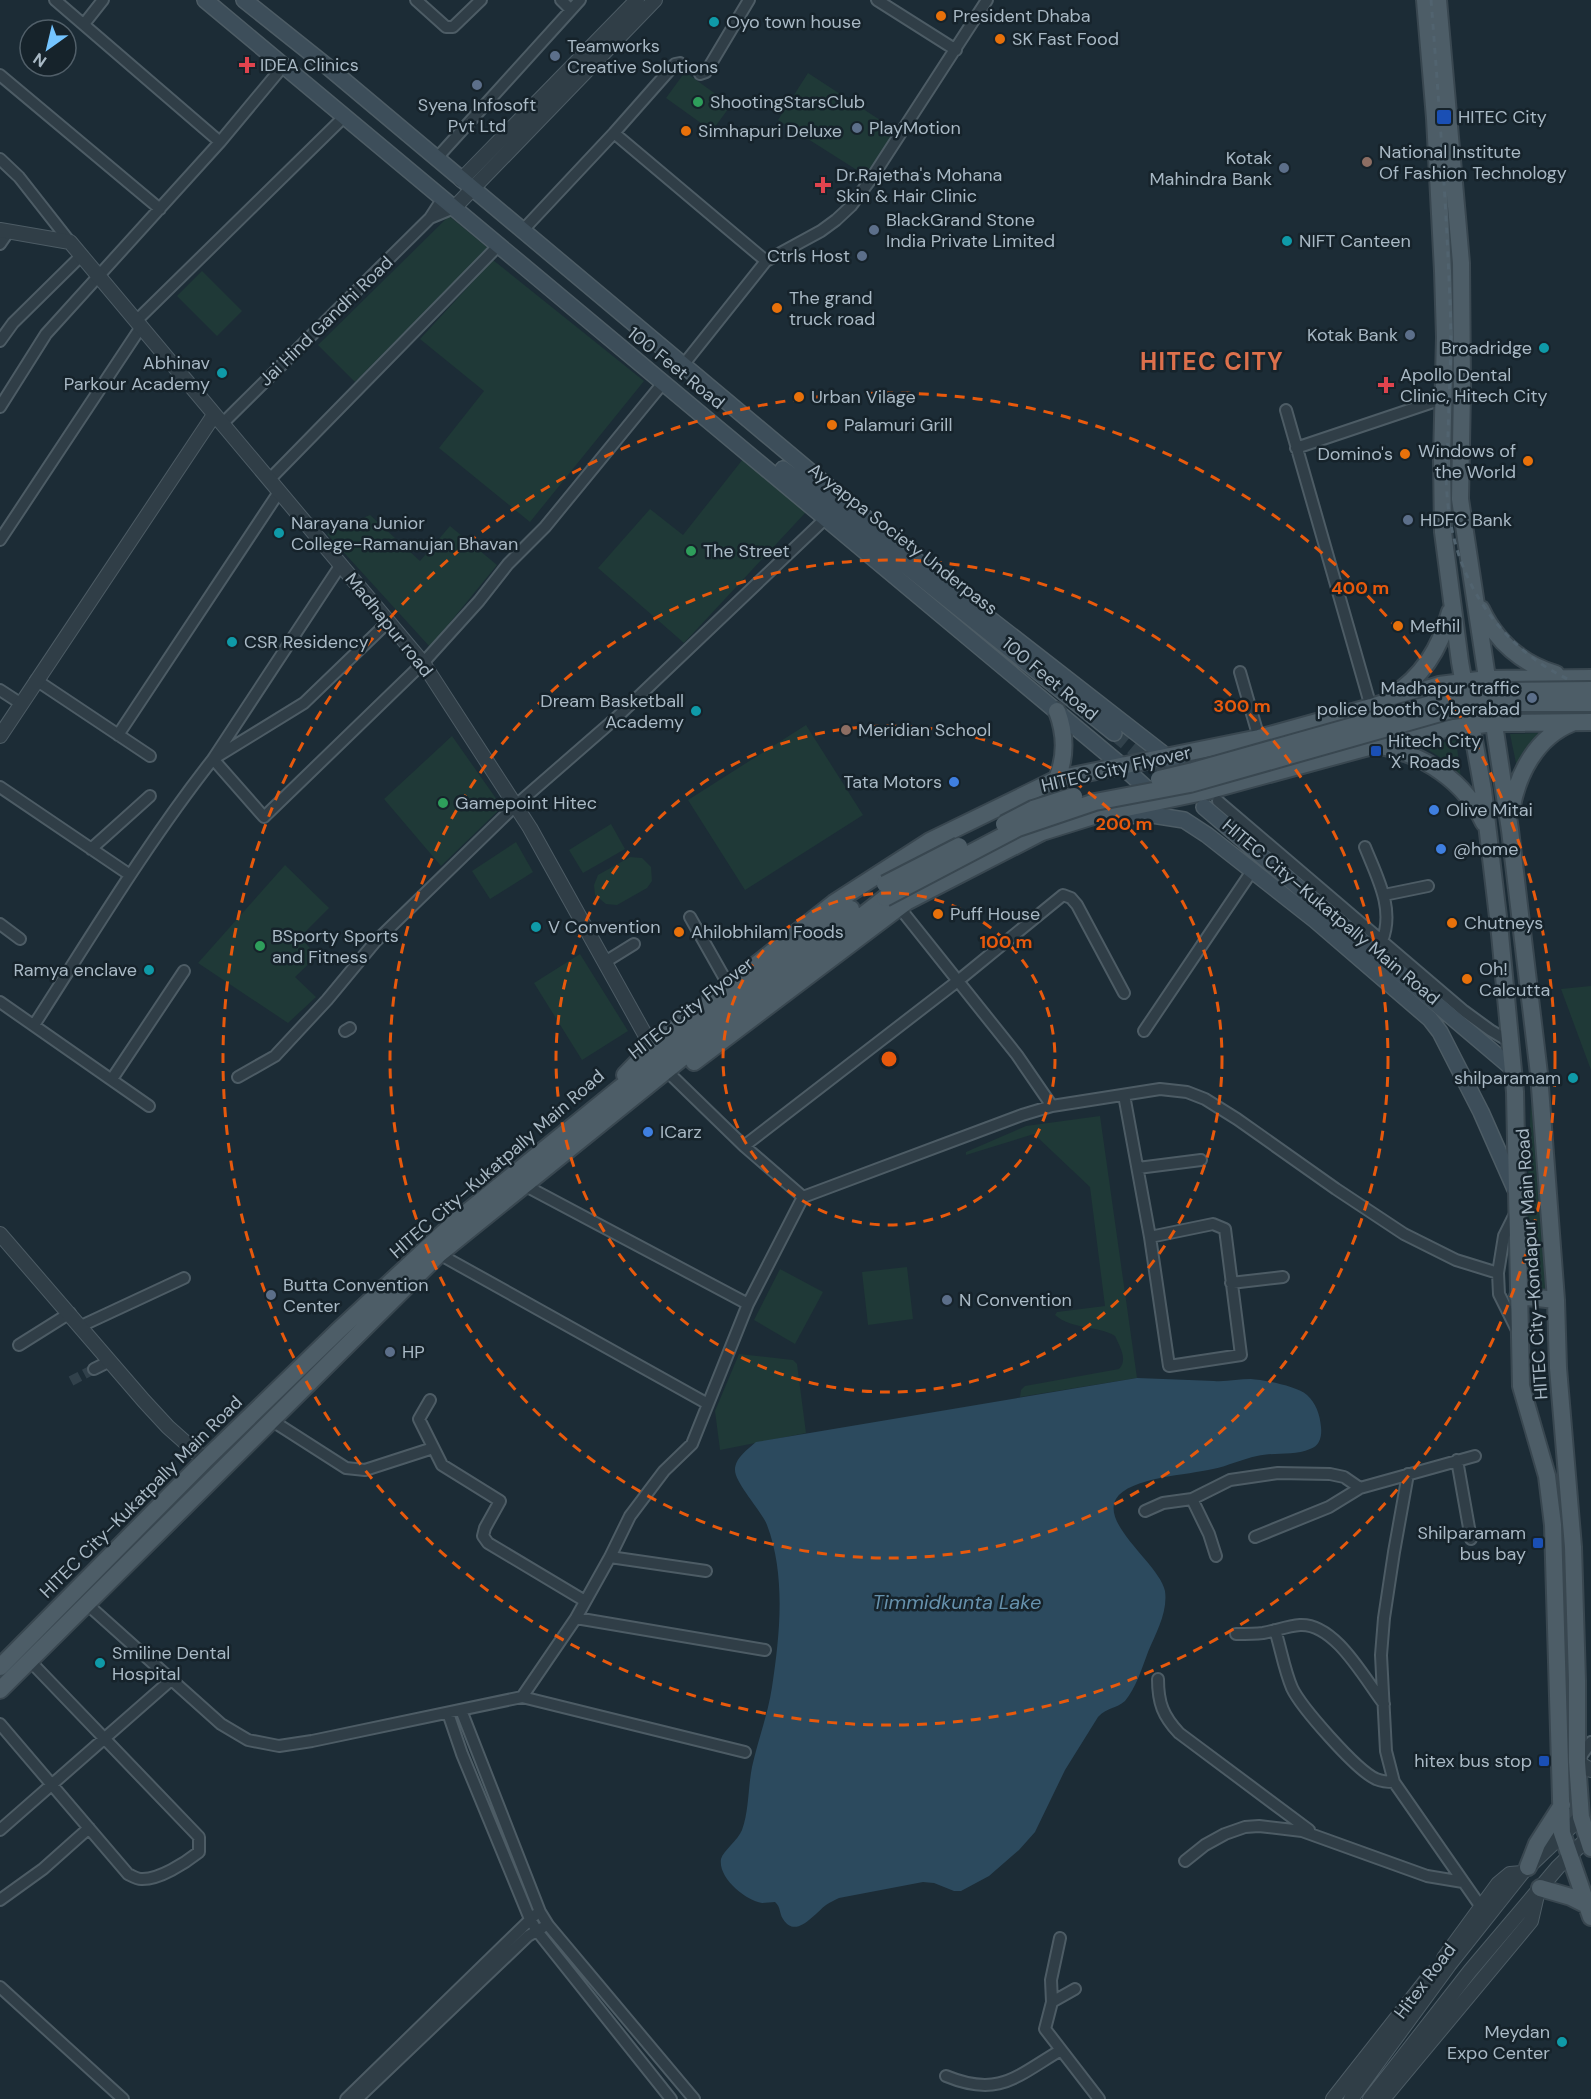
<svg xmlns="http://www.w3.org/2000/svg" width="1591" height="2099" font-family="'DM Sans',sans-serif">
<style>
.green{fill:#1f3937}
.water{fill:#2c4a5e}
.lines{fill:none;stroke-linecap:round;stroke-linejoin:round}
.minor-tunnel{stroke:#31414b;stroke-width:10;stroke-dasharray:10 5;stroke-linecap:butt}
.secondary-tunnel{stroke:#31414b;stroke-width:15;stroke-dasharray:15 8;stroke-linecap:butt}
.minor-casing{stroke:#4d5c65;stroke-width:14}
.tertiary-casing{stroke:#4d5c65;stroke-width:16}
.secondary-casing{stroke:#4d5c65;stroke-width:18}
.primary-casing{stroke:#394750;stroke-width:20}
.minor{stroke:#303e47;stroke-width:10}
.tertiary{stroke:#303e47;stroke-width:14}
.secondary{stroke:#3d4e5a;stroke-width:15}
.primary{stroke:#4d5d67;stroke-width:16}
.rail{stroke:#51636f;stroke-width:3;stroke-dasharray:6 6;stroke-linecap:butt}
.primary-bridge-casing{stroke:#394750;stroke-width:20;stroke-linecap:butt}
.primary-bridge{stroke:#4d5d67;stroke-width:16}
.ring{fill:none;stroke:#e8590c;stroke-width:3;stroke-dasharray:10 8}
.food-dot{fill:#e8710a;stroke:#16232b;stroke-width:2}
.culture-dot{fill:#0f9aa8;stroke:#16232b;stroke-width:2}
.service-dot{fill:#5c6f8a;stroke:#16232b;stroke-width:2}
.health-dot{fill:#e0444e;stroke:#16232b;stroke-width:2}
.leisure-dot{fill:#2e9e5b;stroke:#16232b;stroke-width:2}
.transit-dot{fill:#1a4fb4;stroke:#16232b;stroke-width:2}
.education-dot{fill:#8d6e63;stroke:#16232b;stroke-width:2}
.shop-dot{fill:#3f7fe0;stroke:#16232b;stroke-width:2}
.labels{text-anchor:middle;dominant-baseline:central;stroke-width:5;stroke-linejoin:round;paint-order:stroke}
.poi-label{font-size:18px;fill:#a9b9c5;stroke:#16232b;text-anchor:start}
.street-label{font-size:18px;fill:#a9b9c5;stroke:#16232b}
.water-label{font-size:20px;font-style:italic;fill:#6691ac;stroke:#16232b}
.district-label{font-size:24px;font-weight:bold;letter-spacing:1.5px;fill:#dd704c;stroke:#16232b}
.centre{fill:#e8590c;stroke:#16232b;stroke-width:3}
.ring-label{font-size:18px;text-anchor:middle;font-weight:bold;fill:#e8590c;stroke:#16232b;stroke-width:5;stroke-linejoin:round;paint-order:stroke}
</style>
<rect width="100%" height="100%" fill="#1c2c36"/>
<!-- green -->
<path class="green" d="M 685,72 L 731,105 L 712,131 L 666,98 Z
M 808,73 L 900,133 L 871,179 L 778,120 Z
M 449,216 L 488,248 L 355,382 L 318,345 Z
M 493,260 L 644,381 L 530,522 L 439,448 L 484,391 L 420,339 Z
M 202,271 L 242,311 L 217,336 L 177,296 Z
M 743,459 L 806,512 L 684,643 L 598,568 L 650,509 L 683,535 Z
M 370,515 L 420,561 L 450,526 L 497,565 L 430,647 L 327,534 Z
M 806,725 L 863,815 L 745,890 L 688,800 Z
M 1543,733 L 1517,768 L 1510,734 Z
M 452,736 L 502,807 L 441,866 L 384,799 Z
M 1456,740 L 1461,778 L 1449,763 L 1422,746 Z
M 611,824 L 625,849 L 583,873 L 569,850 Z
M 516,842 L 533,872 L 490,899 L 472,871 Z
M 630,857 L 642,858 L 651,867 L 652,881 L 647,888 L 617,905 L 606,904 L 595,895 L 594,885 L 598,875 Z
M 285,865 L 329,908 L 300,937 L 317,956 L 295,977 L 316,997 L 288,1023 L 198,963 Z
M 580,954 L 628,1031 L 582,1060 L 534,983 Z
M 1591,986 L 1591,1070 L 1561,989 Z
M 1531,1100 L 1546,1293 L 1535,1287 L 1524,1291 Z
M 1100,1116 L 1137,1378 L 1020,1397 L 1021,1390 L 1025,1386 L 1119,1369 C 1128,1360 1120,1347 1115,1336 C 1097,1325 1072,1330 1055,1315 L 1057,1312 L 1105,1306 L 1090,1187 L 1034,1134 L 966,1155 L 966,1152 L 1026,1126 Z
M 907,1267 L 913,1319 L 868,1325 L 862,1272 Z
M 780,1269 L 823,1292 L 795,1344 L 754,1320 Z
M 739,1354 L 793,1360 L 797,1364 L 806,1433 L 720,1450 L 715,1411 Z"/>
<!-- water -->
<path class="water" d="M 1137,1378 C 1163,1379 1189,1380 1214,1381 C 1226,1382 1239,1379 1251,1379 C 1264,1380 1297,1386 1307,1395 C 1316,1403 1320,1415 1321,1427 C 1322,1436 1320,1446 1310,1449 C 1294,1456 1274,1452 1257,1456 C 1242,1459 1228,1466 1213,1469 C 1189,1475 1129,1477 1116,1499 C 1101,1525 1160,1565 1165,1591 C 1168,1612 1156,1633 1148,1652 C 1142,1668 1136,1688 1125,1701 C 1116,1709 1107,1707 1098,1717 L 1065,1770 L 1035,1832 L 1019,1850 L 989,1876 L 961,1891 L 954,1891 L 934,1883 L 923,1882 L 839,1898 C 835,1900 830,1902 826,1905 C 815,1913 796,1940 783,1919 C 779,1913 781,1907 775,1902 C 771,1902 766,1903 762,1903 C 745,1900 718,1878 721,1859 C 723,1851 738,1840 742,1830 C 749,1811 748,1787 752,1767 C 758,1740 768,1714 772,1687 C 780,1635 786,1575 767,1525 C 761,1510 735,1483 735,1470 C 735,1458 748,1449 756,1442 Z"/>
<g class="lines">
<!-- minor-tunnel -->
<path class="minor-tunnel" d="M 71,1381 L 94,1369"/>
<!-- secondary-tunnel -->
<path class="secondary-tunnel" d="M 1114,733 L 1174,782"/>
<defs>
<path id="minor" d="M 55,0 L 220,142
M 416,0 L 446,27 L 453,27 L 481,0
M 561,0 L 571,10
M 877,0 L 956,50
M 84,24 L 103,0
M 700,74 L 706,72 L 749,0
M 0,75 L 160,209
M 614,133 L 766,261
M 0,159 L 19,177 L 70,242
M 436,159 L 580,0
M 443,198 L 430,218 L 454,208
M 523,230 L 614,133 L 675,64 L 680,63
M 0,244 L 9,231
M 136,321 L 345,116
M 0,341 L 13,323 L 81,256
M 684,364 L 766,261 L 821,231 L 836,220 L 851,206 L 871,179 L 987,0
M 0,407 L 46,334 L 220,142 L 284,65
M 1286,410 L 1371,707
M 222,424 L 430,218
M 1296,448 L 1445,398
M 269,480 L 499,245
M 0,540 L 141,327
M 388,622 L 304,703 L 213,759 L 264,817 L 423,663 L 479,601 L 508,564 L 545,527 L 663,383
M 1240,672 L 1259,738
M 36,680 L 150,756
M 0,690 L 20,703
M 118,735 L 279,492
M 0,787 L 130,875
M 1218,801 L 1464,1011 L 1490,1030 L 1510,1042
M 1365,847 C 1377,877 1395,909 1382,941
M 91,849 L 150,796
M 1384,895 L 1428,886
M 899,907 L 1017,1055 L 1052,1106
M 690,917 L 729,986
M 0,924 L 20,939
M 605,962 L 634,944
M 0,1002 L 149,1106
M 34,1025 C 92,935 147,843 213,759 L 340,566
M 345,1031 L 350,1028
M 1144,1031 L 1252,871
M 238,1077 L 275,1056 L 327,1000 L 375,942 L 515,806 L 616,718 L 827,517
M 673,1077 L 744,1146 L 803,1197
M 112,1079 L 184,971
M 1124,1095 L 1150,1237 L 1169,1366 L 1241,1355 L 1225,1229 L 1213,1224 L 1150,1237
M 744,1146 L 959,980 L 1063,895 L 1071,898 L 1077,905 L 1124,993
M 1138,1168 L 1201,1160
M 524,1185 L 748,1304
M 1515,1214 L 1504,1236 L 1498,1273 L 1499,1294 L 1518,1332
M 439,1254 L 708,1404
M 1231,1283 L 1283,1277
M 81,1326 L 184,1278
M 19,1345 L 70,1313
M 94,1369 L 110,1361
M 430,1400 L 419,1419 L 442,1465 L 500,1501 L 485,1528 L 483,1536 L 488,1543 L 585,1601
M 271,1420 L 346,1468 L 365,1470 L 433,1448
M 1457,1460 L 1471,1539
M 1408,1474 L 1394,1552 L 1384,1618 L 1381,1655 L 1386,1751 L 1394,1782 L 1481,1907
M 1192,1499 L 1209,1534 L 1216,1556
M 1145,1511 L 1163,1503 L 1192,1499 L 1230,1480 L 1278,1473 L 1330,1474 L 1344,1477 L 1360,1488
M 1255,1537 L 1329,1507 L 1360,1488 L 1475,1456
M 610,1557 L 706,1571
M 88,1605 L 221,1724 L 248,1740 L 279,1746 L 312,1741 L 522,1697 L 745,1752
M 576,1618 L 765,1650
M 1275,1630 C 1281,1649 1284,1669 1292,1688 C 1301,1707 1356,1770 1376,1779 C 1381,1781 1388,1782 1394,1782
M 1236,1634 C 1245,1634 1254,1634 1263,1633 C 1275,1631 1287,1626 1300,1625 C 1335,1623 1364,1678 1384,1704
M 1158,1679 C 1158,1703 1163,1716 1179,1733 L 1309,1830
M 522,1697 L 576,1618 L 610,1557 L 630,1516 L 664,1471 L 692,1444 L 748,1304 L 803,1197 L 1022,1115 L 1052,1106 L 1160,1089 L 1187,1092 L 1205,1099 L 1237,1119 L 1336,1189 L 1404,1234 L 1456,1260 L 1498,1273
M 461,1710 L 540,1912 L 548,1925 L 694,2099
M 448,1713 L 462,1754 L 530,1919 L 537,1931 L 671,2099
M 0,1724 L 128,1874 C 132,1876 137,1879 141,1879 C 159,1880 185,1863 199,1852 L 199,1837 L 30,1661
M 1577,1762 L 1591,1742
M 0,1830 L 171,1680
M 1185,1861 L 1205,1845 L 1225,1834 L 1245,1827 L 1259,1826 L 1302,1831 L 1427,1876 L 1463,1882
M 0,1900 L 43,1869 L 89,1828
M 0,1987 L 123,2099
M 1075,1989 L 1052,2002 L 1045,2029 L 1099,2099
M 1052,2002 L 1051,1980 L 1060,1938
M 946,2076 C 999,2098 1017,2076 1061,2050
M 346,2099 L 535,1915
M 357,2099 L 528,1936 L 542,1928"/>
<path id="tertiary" d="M 461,180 L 637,0
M 454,208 L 655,0
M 0,230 L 70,242 L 423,663 L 530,828 L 652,1047
M 0,736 L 214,415
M 0,1234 L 144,1401 L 168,1427 L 205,1460
M 1577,1762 L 1591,1770
M 1444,1958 L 1498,1884 L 1510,1874 L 1522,1873
M 1333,2099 L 1432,1973
M 1351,2099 L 1449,1965 L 1522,1873 L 1581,1817
M 1370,2099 L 1470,1971 L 1558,1867 L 1588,1838
M 1383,2099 L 1531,1921 L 1537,1895"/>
<path id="secondary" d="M 205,0 L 1122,766 L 1157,798
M 244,0 L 328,67 L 936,577 L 1166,756 L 1192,779
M 783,469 L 814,492 L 1114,733
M 1204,807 L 1512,1068
M 1110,818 L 1146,814 L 1184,820 L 1207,835 L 1315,920 L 1430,1019 L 1440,1032 L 1481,1112 L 1515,1189"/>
<path id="primary" d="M 1425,0 L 1435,118 L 1443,271 L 1445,337 L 1442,459 L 1443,532 L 1460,662 L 1483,790 L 1500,934 L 1515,1092 L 1521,1386 L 1547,1476 L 1553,1525 L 1562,1833 L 1591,1917
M 1438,0 L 1461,263 L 1462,390 L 1460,499 L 1510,830 L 1539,1074 L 1556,1300 L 1558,1368 L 1573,1547 L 1577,1681 L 1577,1762 L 1581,1817 L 1591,1848
M 1481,609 C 1496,641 1522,664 1556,674
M 1393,695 C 1424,676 1441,645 1450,612
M 1381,746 C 1424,755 1465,781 1484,823
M 1057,779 C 1066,756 1066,735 1057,711
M 1511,811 C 1517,775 1536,737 1572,723
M 694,1062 L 906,902 L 1042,832 L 1103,813 L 1203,792 L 1376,745 L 1446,729 L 1494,723 L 1591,722
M 625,1075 L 652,1047 L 834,903 L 930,841 L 1057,779 L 1259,738 L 1371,707 L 1439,685 L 1487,679 L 1591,678
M 1518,1296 L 1556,1300
M 0,1667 L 205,1460 L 339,1330 L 455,1222 L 620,1088 L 851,909
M 0,1690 L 439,1254 L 734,1016 L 885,898
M 1528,1867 L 1537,1844 L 1562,1805
M 1540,1888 L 1571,1897 L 1587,1905"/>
</defs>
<!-- minor casing -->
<use href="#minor" class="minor-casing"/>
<!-- tertiary casing -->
<use href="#tertiary" class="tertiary-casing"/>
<!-- secondary casing -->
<use href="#secondary" class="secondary-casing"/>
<!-- primary casing -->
<use href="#primary" class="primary-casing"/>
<!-- minor -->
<use href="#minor" class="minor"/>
<!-- tertiary -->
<use href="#tertiary" class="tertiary"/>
<!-- secondary -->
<use href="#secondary" class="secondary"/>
<!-- primary -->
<use href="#primary" class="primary"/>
<!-- rail -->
<path class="rail" d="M 1431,0 C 1439,101 1446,202 1450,303 C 1452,347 1449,391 1448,435 C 1447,454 1445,474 1447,494 C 1453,584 1505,658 1591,689"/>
<defs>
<path id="primary-bridge" d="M 1159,779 L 1193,771 L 1459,696 L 1509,691 L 1591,690
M 1004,824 L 1033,809 L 1074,796
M 885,884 L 959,846
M 885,898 L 1018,828 L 1095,802 L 1190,784 L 1458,708 L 1508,703 L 1591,703"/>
</defs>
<!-- primary-bridge casing -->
<use href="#primary-bridge" class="primary-bridge-casing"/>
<!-- primary-bridge -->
<use href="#primary-bridge" class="primary-bridge"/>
</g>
<!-- distance rings -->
<g class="ring">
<circle cx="889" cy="1059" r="166"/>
<circle cx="889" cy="1059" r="333"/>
<circle cx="889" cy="1059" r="499"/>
<circle cx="889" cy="1059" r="666"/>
</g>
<!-- markers -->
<g class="food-dot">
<circle cx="941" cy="16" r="6"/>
<circle cx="1000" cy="39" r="6"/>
<circle cx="686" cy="131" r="6"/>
<circle cx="777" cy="308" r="6"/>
<circle cx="799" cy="397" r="6"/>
<circle cx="832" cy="425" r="6"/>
<circle cx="1405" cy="454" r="6"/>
<circle cx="1528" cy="461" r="6"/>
<circle cx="1398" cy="626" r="6"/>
<circle cx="938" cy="914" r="6"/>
<circle cx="1452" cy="923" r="6"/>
<circle cx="679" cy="932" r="6"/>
<circle cx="1467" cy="979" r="6"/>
</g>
<g class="culture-dot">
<circle cx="714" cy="22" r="6"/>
<circle cx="1287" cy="241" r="6"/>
<circle cx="1544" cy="348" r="6"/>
<circle cx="222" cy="373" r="6"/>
<circle cx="279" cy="533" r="6"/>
<circle cx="232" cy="642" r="6"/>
<circle cx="696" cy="711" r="6"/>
<circle cx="536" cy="927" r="6"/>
<circle cx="149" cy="970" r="6"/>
<circle cx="1573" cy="1078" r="6"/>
<circle cx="100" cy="1663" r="6"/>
<circle cx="1562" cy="2042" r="6"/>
</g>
<g class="service-dot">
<circle cx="555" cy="56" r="6"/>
<circle cx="477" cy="85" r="6"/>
<circle cx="857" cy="128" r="6"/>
<circle cx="1284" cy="168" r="6"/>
<circle cx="874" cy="230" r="6"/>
<circle cx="862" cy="256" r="6"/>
<circle cx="1410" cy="335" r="6"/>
<circle cx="1408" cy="520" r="6"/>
<circle cx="1532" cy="698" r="6"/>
<circle cx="271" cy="1295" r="6"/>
<circle cx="947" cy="1300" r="6"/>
<circle cx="390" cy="1352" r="6"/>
</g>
<g class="health-dot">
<path d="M244 56h6v6h6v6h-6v6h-6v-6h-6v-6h6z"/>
<path d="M820 176h6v6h6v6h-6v6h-6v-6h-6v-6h6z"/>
<path d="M1383 376h6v6h6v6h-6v6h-6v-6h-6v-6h6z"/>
</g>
<g class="leisure-dot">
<circle cx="698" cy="102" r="6"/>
<circle cx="691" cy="551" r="6"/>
<circle cx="443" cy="803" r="6"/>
<circle cx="260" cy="946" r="6"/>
</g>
<g class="transit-dot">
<rect x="1436" y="109" width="16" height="16" rx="3"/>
<rect x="1370" y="745" width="12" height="12" rx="3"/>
<rect x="1532" y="1537" width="12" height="12" rx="3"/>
<rect x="1538" y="1755" width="12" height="12" rx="3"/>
</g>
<g class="education-dot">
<circle cx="1367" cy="162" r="6"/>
<circle cx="846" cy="730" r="6"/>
</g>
<g class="shop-dot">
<circle cx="954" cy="782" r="6"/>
<circle cx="1434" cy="810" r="6"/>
<circle cx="1441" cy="849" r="6"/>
<circle cx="648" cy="1132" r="6"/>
</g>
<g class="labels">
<!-- poi labels -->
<g class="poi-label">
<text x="953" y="16">President Dhaba</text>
<text x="726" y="22">Oyo town house</text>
<text x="1012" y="39">SK Fast Food</text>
<text x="567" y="46">Teamworks<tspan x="567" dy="21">Creative Solutions</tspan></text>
<text x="260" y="65">IDEA Clinics</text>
<text x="710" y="102">ShootingStarsClub</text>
<text x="477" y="105" text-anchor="middle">Syena Infosoft<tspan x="477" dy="21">Pvt Ltd</tspan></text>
<text x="1458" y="117">HITEC City</text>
<text x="869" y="128">PlayMotion</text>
<text x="698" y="131">Simhapuri Deluxe</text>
<text x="1379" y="152">National Institute<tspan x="1379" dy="21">Of Fashion Technology</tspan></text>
<text x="1272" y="158" text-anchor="end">Kotak<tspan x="1272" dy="21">Mahindra Bank</tspan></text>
<text x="836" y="175">Dr.Rajetha's Mohana<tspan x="836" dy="21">Skin &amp; Hair Clinic</tspan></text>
<text x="886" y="220">BlackGrand Stone<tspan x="886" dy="21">India Private Limited</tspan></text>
<text x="1299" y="241">NIFT Canteen</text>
<text x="850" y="256" text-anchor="end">Ctrls Host</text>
<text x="789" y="298">The grand<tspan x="789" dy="21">truck road</tspan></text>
<text x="1398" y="335" text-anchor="end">Kotak Bank</text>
<text x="1532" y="348" text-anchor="end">Broadridge</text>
<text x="210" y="363" text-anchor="end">Abhinav<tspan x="210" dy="21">Parkour Academy</tspan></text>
<text x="1400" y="375">Apollo Dental<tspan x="1400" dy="21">Clinic, Hitech City</tspan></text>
<text x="811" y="397">Urban Vilage</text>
<text x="844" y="425">Palamuri Grill</text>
<text x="1516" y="451" text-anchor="end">Windows of<tspan x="1516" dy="21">the World</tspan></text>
<text x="1393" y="454" text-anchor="end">Domino's</text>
<text x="1420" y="520">HDFC Bank</text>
<text x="291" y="523">Narayana Junior<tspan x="291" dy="21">College-Ramanujan Bhavan</tspan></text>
<text x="703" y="551">The Street</text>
<text x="1410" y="626">Mefhil</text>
<text x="244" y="642">CSR Residency</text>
<text x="1520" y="688" text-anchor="end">Madhapur traffic<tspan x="1520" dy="21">police booth Cyberabad</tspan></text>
<text x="684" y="701" text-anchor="end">Dream Basketball<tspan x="684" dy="21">Academy</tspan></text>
<text x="858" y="730">Meridian School</text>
<text x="1388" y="741">Hitech City<tspan x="1388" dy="21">'X' Roads</tspan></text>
<text x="942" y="782" text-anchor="end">Tata Motors</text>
<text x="455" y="803">Gamepoint Hitec</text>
<text x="1446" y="810">Olive Mitai</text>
<text x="1453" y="849">@home</text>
<text x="950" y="914">Puff House</text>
<text x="1464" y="923">Chutneys</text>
<text x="548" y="927">V Convention</text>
<text x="691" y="932">Ahilobhilam Foods</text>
<text x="272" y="936">BSporty Sports<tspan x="272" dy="21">and Fitness</tspan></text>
<text x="1479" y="969">Oh!<tspan x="1479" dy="21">Calcutta</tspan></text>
<text x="137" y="970" text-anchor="end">Ramya enclave</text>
<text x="1561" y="1078" text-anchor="end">shilparamam</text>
<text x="660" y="1132">ICarz</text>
<text x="283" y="1285">Butta Convention<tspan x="283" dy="21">Center</tspan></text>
<text x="959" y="1300">N Convention</text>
<text x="402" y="1352">HP</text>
<text x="1526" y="1533" text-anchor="end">Shilparamam<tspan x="1526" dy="21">bus bay</tspan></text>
<text x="112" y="1653">Smiline Dental<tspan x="112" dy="21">Hospital</tspan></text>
<text x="1532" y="1761" text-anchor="end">hitex bus stop</text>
<text x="1550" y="2032" text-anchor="end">Meydan<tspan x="1550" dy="21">Expo Center</tspan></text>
</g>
<!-- street labels -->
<g class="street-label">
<text transform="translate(326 321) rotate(-44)">Jai Hind Gandhi Road</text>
<text transform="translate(676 368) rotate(39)">100 Feet Road</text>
<text transform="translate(903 539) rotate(38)">Ayyappa Society Underpass</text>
<text transform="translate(389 625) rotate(51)">Madhapur road</text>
<text transform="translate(1050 679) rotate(40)">100 Feet Road</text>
<text transform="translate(1116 769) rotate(-13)">HITEC City Flyover</text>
<text transform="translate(1331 912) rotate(40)">HITEC City–Kukatpally Main Road</text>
<text transform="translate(691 1008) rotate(-38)">HITEC City Flyover</text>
<text transform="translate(497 1164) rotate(-41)">HITEC City–Kukatpally Main Road</text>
<text transform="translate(1532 1264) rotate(-94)">HITEC City–Kondapur Main Road</text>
<text transform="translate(141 1497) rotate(-45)">HITEC City–Kukatpally Main Road</text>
<text transform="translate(1425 1981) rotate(-53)">Hitex Road</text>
</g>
<!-- water labels -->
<g class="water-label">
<text x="957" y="1602">Timmidkunta Lake</text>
</g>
<!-- district labels -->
<g class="district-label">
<text x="1212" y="361">HITEC CITY</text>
</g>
</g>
<circle cx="889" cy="1059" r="9" class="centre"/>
<g class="ring-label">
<text x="1360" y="594">400 m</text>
<text x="1242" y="712">300 m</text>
<text x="1124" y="830">200 m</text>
<text x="1006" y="948">100 m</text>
</g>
<!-- north arrow -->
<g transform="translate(48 48) rotate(214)"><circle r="28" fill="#16232b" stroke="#515f69" stroke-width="1.5"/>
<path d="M0-4.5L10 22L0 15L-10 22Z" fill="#74c4ff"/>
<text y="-9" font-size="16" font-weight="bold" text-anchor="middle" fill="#a9b9c5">N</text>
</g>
</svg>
